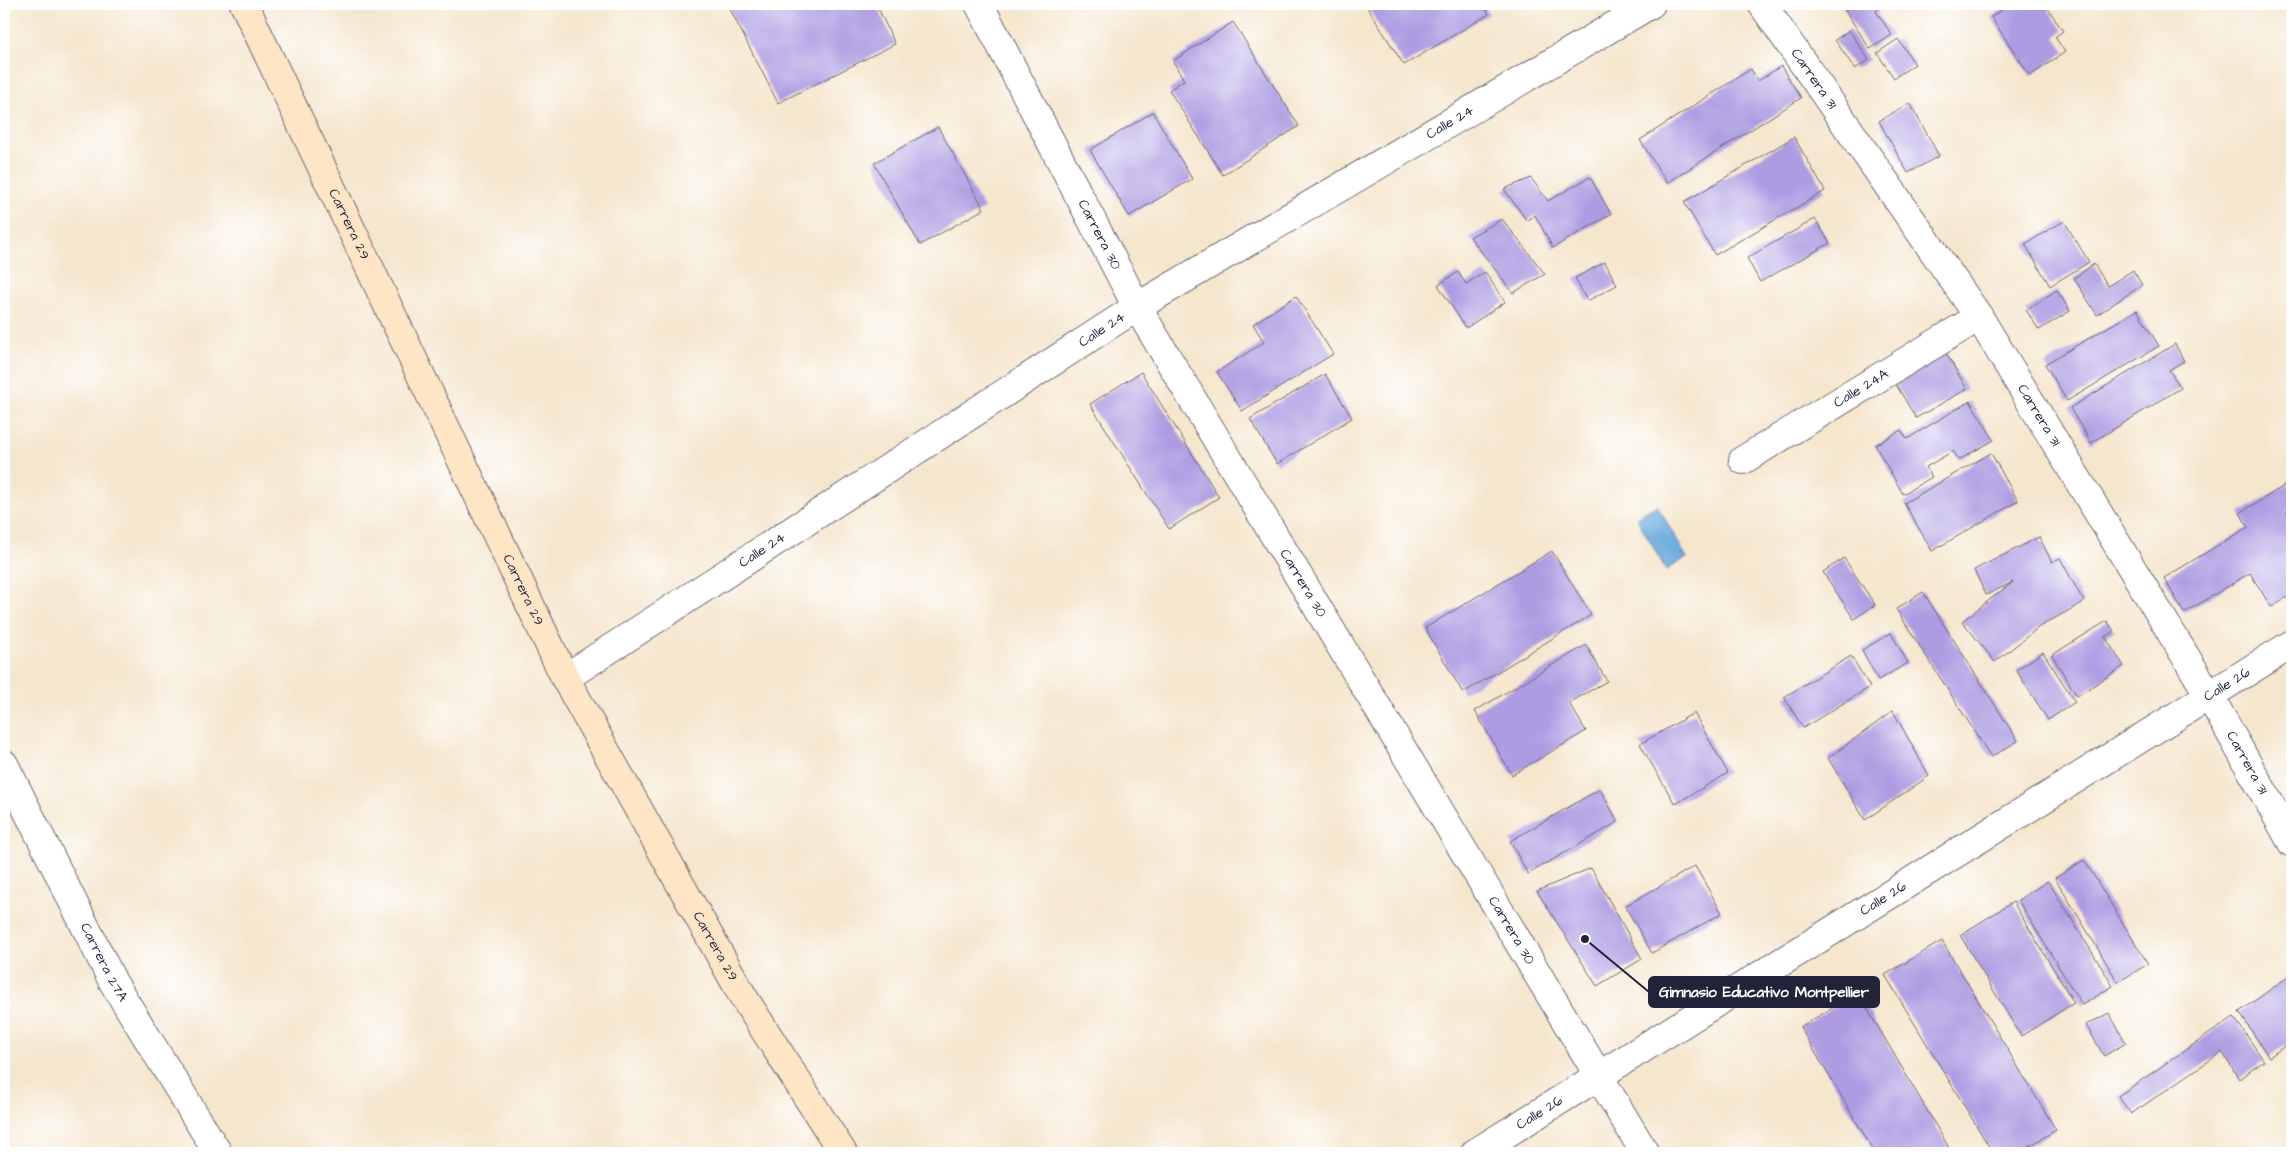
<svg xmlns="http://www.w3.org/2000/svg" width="2296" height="1157" font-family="'Architects Daughter',sans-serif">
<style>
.water{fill:#65a7d9;stroke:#44648a}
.building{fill:#ad9ce2}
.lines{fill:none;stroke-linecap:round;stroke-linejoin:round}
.street-casing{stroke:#6c676e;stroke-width:30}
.secondary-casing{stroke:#6c676e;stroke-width:30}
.street{stroke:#fff;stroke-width:28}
.secondary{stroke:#fde5c5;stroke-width:28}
.labels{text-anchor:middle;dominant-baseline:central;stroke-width:4;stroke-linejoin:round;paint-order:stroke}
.street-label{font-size:14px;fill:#22223b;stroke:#fff}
.leader{fill:none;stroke:#22223b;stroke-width:2}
.callout-dot{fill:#22223b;stroke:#fff;stroke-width:2}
.callout{fill:#22223b;stroke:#22223b;stroke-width:2}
.callout-label{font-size:15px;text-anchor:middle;font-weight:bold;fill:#fff}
</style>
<rect width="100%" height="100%" fill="#fff"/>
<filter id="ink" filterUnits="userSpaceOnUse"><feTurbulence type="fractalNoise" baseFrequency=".02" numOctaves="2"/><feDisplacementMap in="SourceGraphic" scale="10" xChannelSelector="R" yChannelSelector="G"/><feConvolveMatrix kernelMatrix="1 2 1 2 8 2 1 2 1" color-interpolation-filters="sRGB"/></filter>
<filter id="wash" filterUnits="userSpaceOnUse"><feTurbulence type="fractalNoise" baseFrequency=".0096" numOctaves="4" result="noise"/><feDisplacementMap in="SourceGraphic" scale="20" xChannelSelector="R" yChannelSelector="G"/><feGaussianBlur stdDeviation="1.12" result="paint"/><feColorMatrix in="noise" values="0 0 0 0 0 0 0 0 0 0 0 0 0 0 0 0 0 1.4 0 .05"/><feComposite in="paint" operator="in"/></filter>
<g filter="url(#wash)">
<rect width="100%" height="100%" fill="#f5e6ce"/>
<!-- water -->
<path class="water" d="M 1657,505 L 1687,558 L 1666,570 L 1636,517 Z"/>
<g id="blocks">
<!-- building -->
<path class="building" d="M 740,4 L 886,4 L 878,8 L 895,44 L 778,103 L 730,9 Z
M 1365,4 L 1483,4 L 1489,14 L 1404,65 Z
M 1841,4 L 1887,4 L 1876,11 L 1892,35 L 1870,49 Z
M 2011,4 L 2045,4 L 2063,31 L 2055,37 L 2065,52 L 2030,76 L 1991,17 Z
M 1233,22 L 1299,126 L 1223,175 L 1169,90 L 1184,80 L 1173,61 Z
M 1849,30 L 1869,60 L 1855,69 L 1835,40 Z
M 1898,39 L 1915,64 L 1894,78 L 1877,53 Z
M 1781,66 L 1801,98 L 1667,183 L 1640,140 L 1751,69 L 1758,81 Z
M 1910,103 L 1939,156 L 1908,173 L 1879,121 Z
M 1153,112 L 1192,179 L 1129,216 L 1090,150 Z
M 938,127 L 984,209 L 920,245 L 874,163 Z
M 1794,137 L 1825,191 L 1715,255 L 1684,202 Z
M 1590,177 L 1611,214 L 1553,248 L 1535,215 L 1527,221 L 1504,189 L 1531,178 L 1548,201 Z
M 1502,219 L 1545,274 L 1513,293 L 1470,237 Z
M 1815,219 L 1830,243 L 1760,282 L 1747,258 Z
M 2064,221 L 2089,262 L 2050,286 L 2025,244 Z
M 1605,262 L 1617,285 L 1587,301 L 1575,278 Z
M 2094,264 L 2108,286 L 2133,270 L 2142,285 L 2097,315 L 2074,278 Z
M 1458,272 L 1466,284 L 1485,272 L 1505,302 L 1466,328 L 1438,285 Z
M 2057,290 L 2070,311 L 2039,330 L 2026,310 Z
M 1296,296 L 1333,354 L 1242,411 L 1217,372 L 1264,342 L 1253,324 Z
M 2137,310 L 2159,346 L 2067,401 L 2045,364 Z
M 2175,344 L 2184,361 L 2169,370 L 2181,388 L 2091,443 L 2070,408 Z
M 1943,348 L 1967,389 L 1916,418 L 1892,378 Z
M 1141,372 L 1219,497 L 1169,529 L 1090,404 Z
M 1325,374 L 1352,418 L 1277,464 L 1250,419 Z
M 1970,401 L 1994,440 L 1959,460 L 1953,451 L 1926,467 L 1932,477 L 1903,494 L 1875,445 L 1901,430 L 1907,439 Z
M 1991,453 L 2018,501 L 1932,551 L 1904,503 Z
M 2287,484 L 2292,493 L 2292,507 L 2286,511 L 2292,521 L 2292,594 L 2271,607 L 2250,573 L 2184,613 L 2164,578 L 2248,527 L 2240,513 Z
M 2039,537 L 2052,562 L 2060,558 L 2084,602 L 2039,627 L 1995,662 L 1962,621 L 2013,582 L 1986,595 L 1974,570 Z
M 1552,551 L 1591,615 L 1463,693 L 1425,628 Z
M 1844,558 L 1875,605 L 1854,619 L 1823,572 Z
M 1923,592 L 2018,741 L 1991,757 L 1896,609 Z
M 2107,621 L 2114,631 L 2105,637 L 2124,666 L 2077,696 L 2052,655 Z
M 1891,633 L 1908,663 L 1878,680 L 1862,650 Z
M 1586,645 L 1607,681 L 1569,703 L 1586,731 L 1512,775 L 1475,711 Z
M 2043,652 L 2075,702 L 2048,720 L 2016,670 Z
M 1851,656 L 1870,687 L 1803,728 L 1784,697 Z
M 1893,711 L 1929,776 L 1865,820 L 1828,758 Z
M 1694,713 L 1728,773 L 1675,804 L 1640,744 Z
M 1600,789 L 1618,822 L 1528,874 L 1510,841 Z
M 2084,860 L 2148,964 L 2118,982 L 2055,878 Z
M 1695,866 L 1722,913 L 1652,953 L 1625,906 Z
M 1591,868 L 1642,959 L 1597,986 L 1537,891 Z
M 2048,881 L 2113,986 L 2082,1005 L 2018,900 Z
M 2013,902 L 2074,1003 L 2021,1036 L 1960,935 Z
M 1942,941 L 2056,1130 L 2018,1153 L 1993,1153 L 1885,975 Z
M 2292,974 L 2292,1041 L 2269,1057 L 2239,1012 Z
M 1858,993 L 1952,1153 L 1875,1153 L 1800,1027 Z
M 2109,1013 L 2126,1043 L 2104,1056 L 2086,1025 Z
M 2234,1017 L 2264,1061 L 2239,1079 L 2222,1052 L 2131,1114 L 2118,1096 Z"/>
</g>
</g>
<g filter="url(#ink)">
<use href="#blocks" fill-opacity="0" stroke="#6c676e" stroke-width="1"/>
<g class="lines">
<defs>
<g id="street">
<path id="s1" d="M 979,4 L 1137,307 L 1645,1153"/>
<path id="s2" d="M 1762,4 L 1979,317 L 2209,695 L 2292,843"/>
<path id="s3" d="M 1743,460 L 1979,317"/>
<path id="s4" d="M 565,678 L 1137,307 L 1651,4"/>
<path id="s5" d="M 4,764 L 113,982 L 218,1153"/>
<path id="s6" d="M 1475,1153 L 2292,644"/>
</g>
<g id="secondary">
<path id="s7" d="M 244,4 L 565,678 L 744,998 L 843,1153"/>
</g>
</defs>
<!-- street casing -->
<use href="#street" class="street-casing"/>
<!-- secondary casing -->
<use href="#secondary" class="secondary-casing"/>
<!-- street -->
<use href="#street" class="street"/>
<!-- secondary -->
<use href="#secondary" class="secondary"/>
</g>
</g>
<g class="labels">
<!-- street labels -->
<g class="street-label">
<text stroke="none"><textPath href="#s2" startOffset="91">Carrera 31</textPath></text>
<text stroke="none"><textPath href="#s4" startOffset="1045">Calle 24</textPath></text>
<text stroke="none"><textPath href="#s7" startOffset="244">Carrera 29</textPath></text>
<text stroke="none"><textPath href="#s1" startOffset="260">Carrera 30</textPath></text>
<text stroke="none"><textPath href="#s4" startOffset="640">Calle 24</textPath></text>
<text stroke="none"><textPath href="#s3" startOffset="138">Calle 24A</textPath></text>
<text stroke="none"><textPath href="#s2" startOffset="496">Carrera 31</textPath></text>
<text stroke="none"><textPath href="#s4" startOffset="235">Calle 24</textPath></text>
<text stroke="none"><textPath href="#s1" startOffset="664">Carrera 30</textPath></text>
<text stroke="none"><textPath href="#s7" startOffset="649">Carrera 29</textPath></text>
<text stroke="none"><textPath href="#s6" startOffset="886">Calle 26</textPath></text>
<text stroke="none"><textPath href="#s2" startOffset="901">Carrera 31</textPath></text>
<text stroke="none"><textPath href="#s6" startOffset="481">Calle 26</textPath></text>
<text stroke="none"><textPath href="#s1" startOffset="1069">Carrera 30</textPath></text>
<text stroke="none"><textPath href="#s7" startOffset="1054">Carrera 29</textPath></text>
<text stroke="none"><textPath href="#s5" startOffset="222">Carrera 27A</textPath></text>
<text stroke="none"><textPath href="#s6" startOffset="76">Calle 26</textPath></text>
</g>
</g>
<!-- callouts -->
<path class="leader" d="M1585 939L1649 992"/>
<circle class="callout-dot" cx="1585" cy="939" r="5"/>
<rect class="callout" x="1649" y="977" width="230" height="30" rx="5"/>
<g class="callout-label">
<text x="1764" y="997">Gimnasio Educativo Montpellier</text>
</g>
<!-- margin -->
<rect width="2296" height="1157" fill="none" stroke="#fff" stroke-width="20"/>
</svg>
